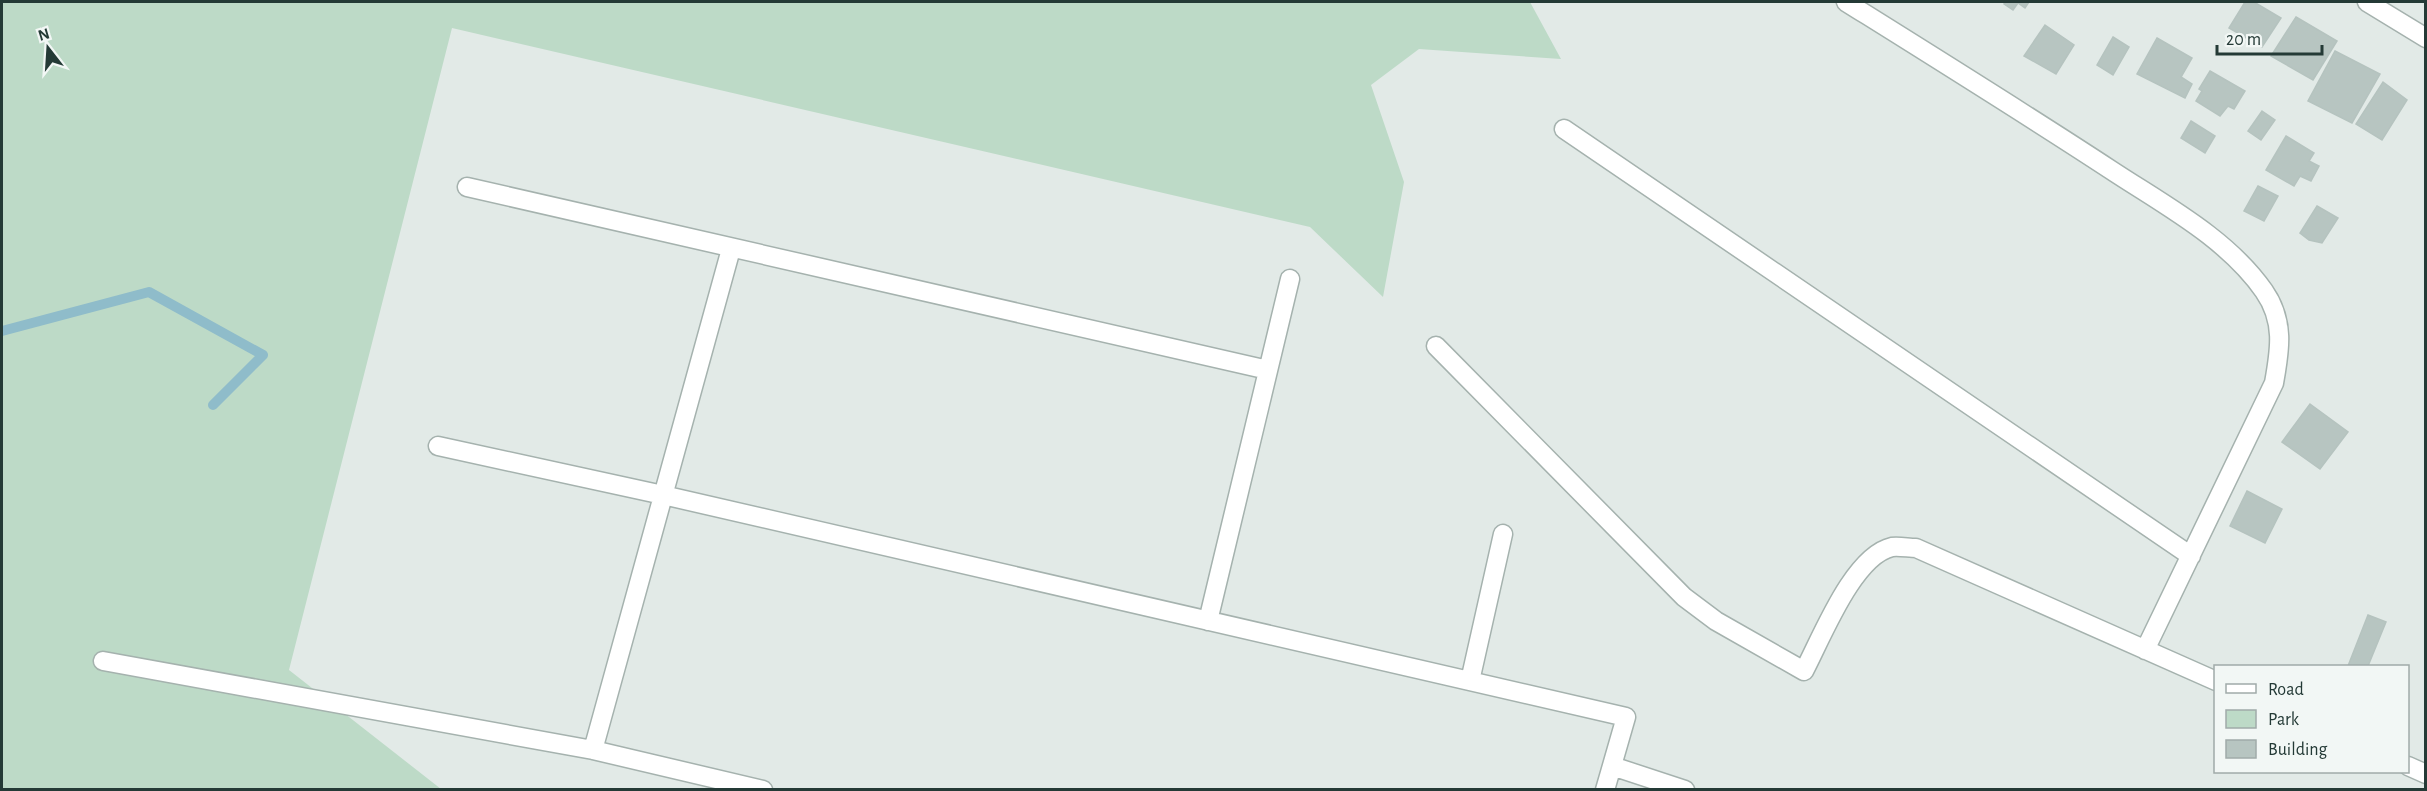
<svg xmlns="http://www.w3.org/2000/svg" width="2427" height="791" font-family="'Alegreya Sans',sans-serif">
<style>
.green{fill:#bddac7}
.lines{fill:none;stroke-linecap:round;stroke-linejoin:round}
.stream{stroke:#8fbcca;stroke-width:10}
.building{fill:#b7c5c1;stroke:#b5c3bf;stroke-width:1.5}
.minor-casing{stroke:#a5b2ae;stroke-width:21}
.minor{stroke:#fff;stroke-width:18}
</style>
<rect width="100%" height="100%" fill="#e2eae7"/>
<!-- green -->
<path class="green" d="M 2,2 L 1530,2 L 1561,59 L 1419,49 L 1371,85 L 1404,182 L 1383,297 L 1310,227 L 452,28 L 289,670 L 441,789 L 2,790 Z"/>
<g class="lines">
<!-- stream -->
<path class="stream" d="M 2,331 L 149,292 L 263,355 L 213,405"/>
</g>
<!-- building -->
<path class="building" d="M 2006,2 L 2029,2 L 2025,8 L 2018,3 L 2013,10 L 2004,4 Z
M 2245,2 L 2254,2 L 2281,18 L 2262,47 L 2229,28 Z
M 2296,17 L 2337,41 L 2313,80 L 2271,56 Z
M 2045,25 L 2074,45 L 2056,74 L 2024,56 Z
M 2113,37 L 2129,47 L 2113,75 L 2097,65 Z
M 2157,38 L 2192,58 L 2181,77 L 2192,84 L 2185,98 L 2137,74 Z
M 2335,51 L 2380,74 L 2352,123 L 2308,101 Z
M 2210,71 L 2245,91 L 2234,109 L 2228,106 L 2220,116 L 2196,101 L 2202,91 L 2199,89 Z
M 2383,82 L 2407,100 L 2382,140 L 2356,124 Z
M 2262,111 L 2275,120 L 2261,140 L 2248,131 Z
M 2191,121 L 2215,136 L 2205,153 L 2181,138 Z
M 2286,136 L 2314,153 L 2309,161 L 2319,166 L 2311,181 L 2300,176 L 2294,186 L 2266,170 Z
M 2258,186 L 2278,196 L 2264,221 L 2244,211 Z
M 2317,206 L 2338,218 L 2322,243 L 2309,240 L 2300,233 Z
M 2310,404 L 2348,432 L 2320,469 L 2282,442 Z
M 2247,491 L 2282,509 L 2265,543 L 2230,526 Z
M 2368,615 L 2386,622 L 2368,666 L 2348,666 Z"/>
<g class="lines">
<defs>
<path id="minor" d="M 1846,2 C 1934,57 2024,113 2111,170 C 2164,205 2227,238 2264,291 C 2285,321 2280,350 2274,383 L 2145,650
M 2367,2 L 2426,38
M 1564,129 L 2191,556
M 467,187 L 1268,370
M 1436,346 L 1684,597 L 1716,621 L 1804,671 C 1822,637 1853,556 1892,547 C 1899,546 1909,548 1916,548 L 2216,681
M 438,446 L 663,495 L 1626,717 L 1605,790
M 1208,621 L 1290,279
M 103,661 L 593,750 L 763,790
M 1470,681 L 1503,534
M 593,750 L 731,249
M 1612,766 L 1685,790
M 2408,766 L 2426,774"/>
</defs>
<!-- minor casing -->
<use href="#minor" class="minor-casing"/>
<!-- minor -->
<use href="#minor" class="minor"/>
</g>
<!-- border -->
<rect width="2427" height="791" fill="none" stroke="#243a36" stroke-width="6"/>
<!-- legend -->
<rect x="2214" y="665" width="195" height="108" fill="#f2f7f5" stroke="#a0aba9" stroke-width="1.5"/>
<rect x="2226" y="684" width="30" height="9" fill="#ffffff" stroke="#a0aba9" stroke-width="1.5"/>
<text x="2268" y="695" font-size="18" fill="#243a36">Road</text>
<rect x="2226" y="710" width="30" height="18" fill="#bddac7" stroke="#a0aba9" stroke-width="1.5"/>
<text x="2268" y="725" font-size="18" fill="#243a36">Park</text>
<rect x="2226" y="740" width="30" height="18" fill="#b7c5c1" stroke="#a0aba9" stroke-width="1.5"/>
<text x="2268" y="755" font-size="18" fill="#243a36">Building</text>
<!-- north arrow -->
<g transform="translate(48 48) rotate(343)" stroke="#f2f7f5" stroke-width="4.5" paint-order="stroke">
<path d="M0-4.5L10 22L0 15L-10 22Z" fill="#243a36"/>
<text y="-9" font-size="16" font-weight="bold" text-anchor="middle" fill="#243a36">N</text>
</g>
<!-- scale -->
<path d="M2217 45v9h105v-9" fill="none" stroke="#243a36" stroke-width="3"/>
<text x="2226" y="45" font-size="18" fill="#243a36" stroke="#f2f7f5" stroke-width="4.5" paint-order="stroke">20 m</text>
</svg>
